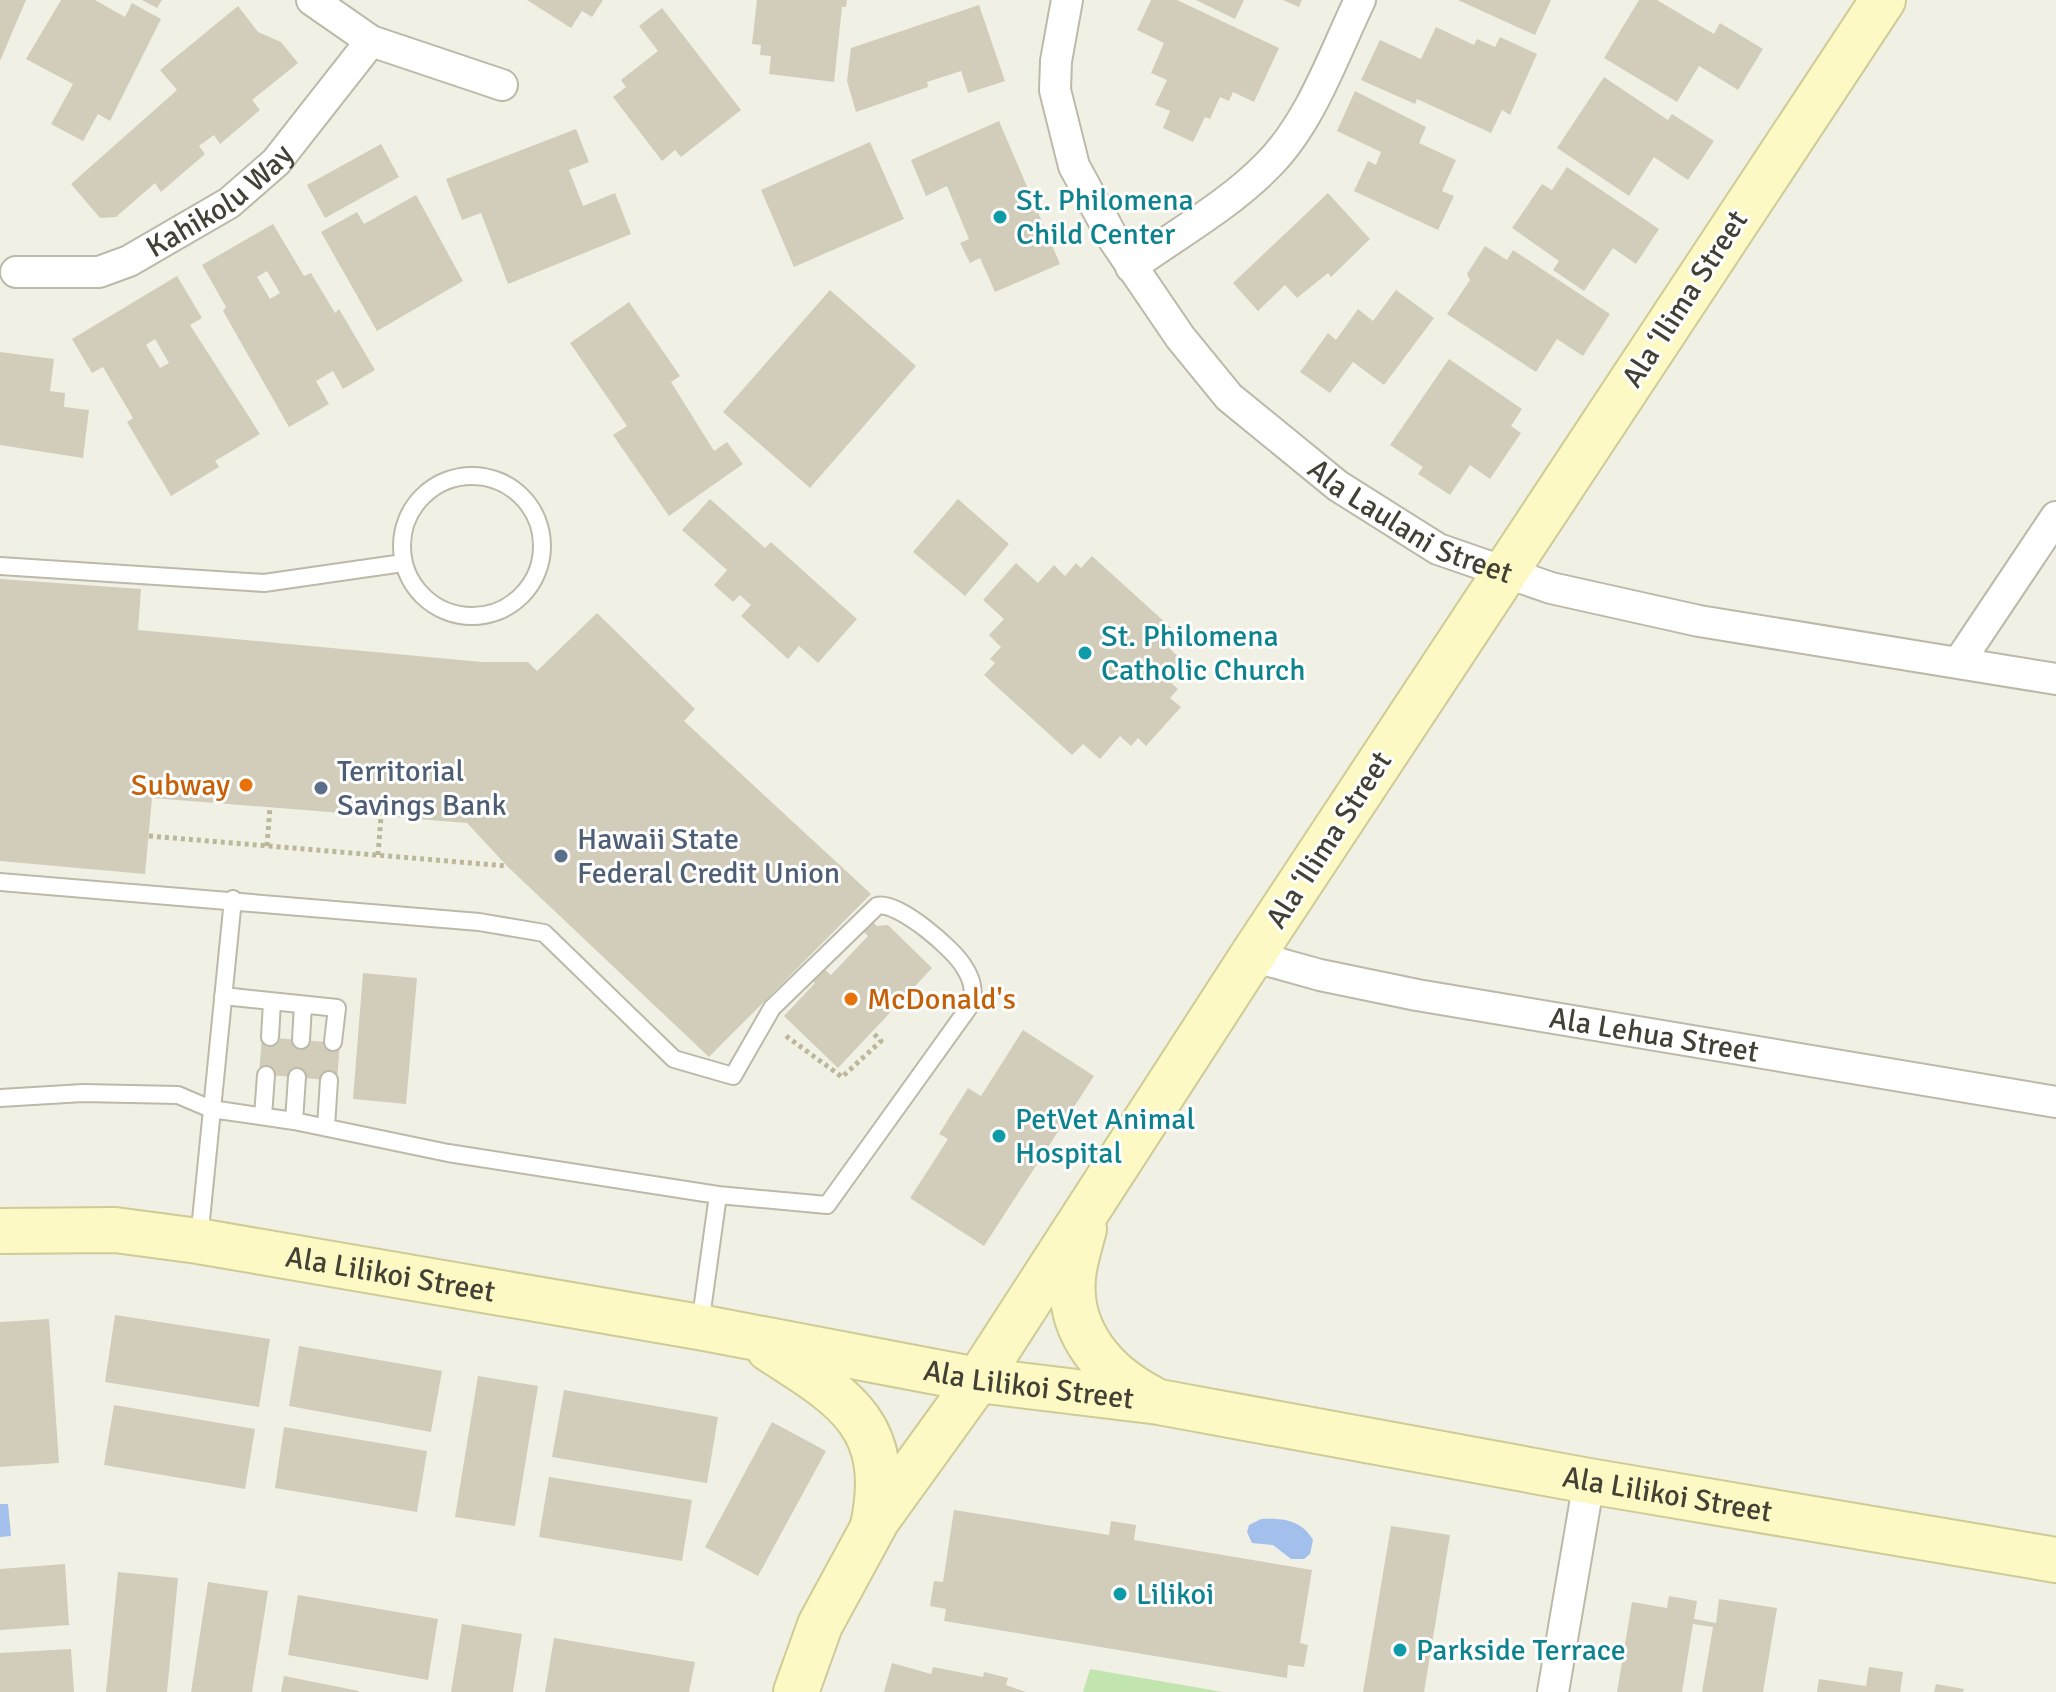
<svg xmlns="http://www.w3.org/2000/svg" width="2056" height="1692" font-family="Signika,sans-serif">
<style>
.green{fill:#c2e4af}
.water{fill:#a3c0ec}
.building{fill:#d2cdba;fill-rule:evenodd}
.lines{fill:none;stroke-linecap:round;stroke-linejoin:round}
.lane-casing{stroke:#bcb9a8;stroke-width:20}
.street-casing{stroke:#bcb9a8;stroke-width:34}
.secondary-casing{stroke:#cfcb96;stroke-width:48}
.path{stroke:#bdb799;stroke-width:5;stroke-dasharray:4 4;stroke-linecap:butt}
.lane{stroke:#fff;stroke-width:16}
.street{stroke:#fff;stroke-width:30}
.secondary{stroke:#fcf9c4;stroke-width:44}
.culture-dot{fill:#0f9aa8;stroke:#fff;stroke-width:3}
.food-dot{fill:#e8710a;stroke:#fff;stroke-width:3}
.service-dot{fill:#5c6f8a;stroke:#fff;stroke-width:3}
.labels{text-anchor:middle;dominant-baseline:central;stroke-width:6;stroke-linejoin:round;paint-order:stroke}
.street-label{font-size:30px;fill:#434035;stroke:#fff}
.culture-label{font-size:30px;fill:#0d838f;stroke:#fff;text-anchor:start}
.service-label{font-size:30px;fill:#4e5e75;stroke:#fff;text-anchor:start}
.food-label{font-size:30px;fill:#c56008;stroke:#fff;text-anchor:end}
</style>
<rect width="100%" height="100%" fill="#f1f0e4"/>
<!-- green -->
<path class="green" d="M 1090,1669 L 1223,1692 L 1083,1692 Z"/>
<!-- water -->
<path class="water" d="M 0,1504 L 8,1504 L 11,1536 L 0,1537 Z
M 1261,1519 C 1282,1518 1302,1520 1313,1540 L 1310,1554 L 1304,1559 L 1291,1559 L 1273,1545 L 1252,1543 L 1247,1532 L 1249,1525 Z"/>
<!-- building -->
<path class="building" d="M 0,0 L 26,0 L 0,61 Z
M 61,0 L 95,0 L 125,17 L 132,3 L 161,19 L 110,121 L 98,114 L 83,141 L 51,124 L 73,84 L 26,59 Z
M 142,0 L 162,0 L 157,8 Z
M 527,0 L 603,0 L 592,17 L 582,11 L 571,28 Z
M 757,0 L 847,0 L 846,7 L 842,7 L 834,82 L 769,74 L 771,56 L 760,55 L 761,45 L 752,44 Z
M 1151,0 L 1177,0 L 1279,48 L 1254,102 L 1233,92 L 1229,101 L 1220,97 L 1210,119 L 1205,117 L 1193,142 L 1163,128 L 1170,111 L 1155,105 L 1167,80 L 1151,73 L 1164,43 L 1137,30 Z
M 1196,0 L 1244,0 L 1235,19 Z
M 1283,0 L 1302,0 L 1299,7 Z
M 1458,0 L 1551,0 L 1535,35 Z
M 1639,0 L 1657,0 L 1714,34 L 1720,23 L 1763,49 L 1738,90 L 1699,66 L 1677,102 L 1604,58 Z
M 979,5 L 1005,81 L 968,93 L 961,71 L 927,82 L 928,87 L 856,112 L 847,81 L 851,48 Z
M 238,6 L 258,32 L 281,42 L 298,63 L 252,100 L 260,110 L 220,144 L 214,135 L 199,146 L 205,154 L 161,192 L 155,183 L 116,217 L 100,218 L 71,184 L 177,90 L 160,70 Z
M 662,8 L 741,110 L 681,157 L 675,150 L 662,161 L 613,97 L 626,87 L 621,80 L 658,51 L 639,26 Z
M 1436,27 L 1474,45 L 1477,39 L 1495,47 L 1500,37 L 1537,54 L 1510,115 L 1502,110 L 1491,133 L 1417,99 L 1415,104 L 1361,80 L 1380,40 L 1421,59 Z
M 1604,77 L 1668,120 L 1672,114 L 1714,141 L 1688,180 L 1654,157 L 1629,196 L 1557,148 Z
M 1355,91 L 1426,127 L 1419,143 L 1456,160 L 1442,191 L 1454,196 L 1438,230 L 1354,191 L 1368,161 L 1376,165 L 1381,152 L 1337,131 Z
M 999,121 L 1060,264 L 995,292 L 980,258 L 970,263 L 960,243 L 969,239 L 947,186 L 926,196 L 911,160 Z
M 576,129 L 589,162 L 569,170 L 583,206 L 615,193 L 631,234 L 508,284 L 481,213 L 462,220 L 446,179 Z
M 870,142 L 904,219 L 794,267 L 761,190 Z
M 381,144 L 399,177 L 325,218 L 307,185 Z
M 1567,167 L 1659,229 L 1636,264 L 1613,248 L 1584,291 L 1553,270 L 1559,261 L 1512,228 L 1542,184 L 1552,190 Z
M 1328,193 L 1370,239 L 1331,277 L 1328,273 L 1297,298 L 1285,285 L 1258,311 L 1233,283 Z
M 416,195 L 463,281 L 377,331 L 321,232 L 357,212 L 364,224 Z
M 273,224 L 304,276 L 311,273 L 335,313 L 339,309 L 375,370 L 343,389 L 333,371 L 316,381 L 329,404 L 289,427 L 223,311 L 226,307 L 202,265 ZM 267,271 L 280,293 L 270,299 L 257,277 Z
M 1485,246 L 1507,260 L 1513,250 L 1610,314 L 1583,356 L 1557,339 L 1536,372 L 1447,314 L 1470,280 L 1467,274 Z
M 177,276 L 202,318 L 190,325 L 260,434 L 215,461 L 219,467 L 171,496 L 127,422 L 133,418 L 103,367 L 92,373 L 72,339 ZM 155,339 L 169,363 L 160,368 L 146,345 Z
M 830,290 L 916,366 L 810,488 L 723,412 Z
M 1396,290 L 1434,318 L 1384,385 L 1353,362 L 1330,393 L 1300,372 L 1328,333 L 1336,340 L 1358,309 L 1373,321 Z
M 629,302 L 680,376 L 671,382 L 714,451 L 727,442 L 743,464 L 669,516 L 613,435 L 627,426 L 570,343 Z
M 0,352 L 54,359 L 50,391 L 65,393 L 64,407 L 89,410 L 83,458 L 0,445 Z
M 1449,359 L 1522,409 L 1511,426 L 1521,433 L 1490,479 L 1470,465 L 1450,495 L 1418,474 L 1423,467 L 1390,445 Z
M 710,499 L 765,548 L 771,542 L 857,619 L 818,663 L 799,646 L 788,659 L 741,616 L 751,605 L 740,595 L 733,602 L 714,585 L 727,570 L 682,530 Z
M 958,499 L 1009,544 L 965,596 L 913,552 Z
M 1092,556 L 1179,635 L 1168,647 L 1185,663 L 1169,681 L 1178,689 L 1170,698 L 1181,707 L 1146,746 L 1138,738 L 1131,746 L 1120,736 L 1100,759 L 1083,744 L 1072,755 L 984,675 L 995,663 L 990,659 L 1001,647 L 989,635 L 1004,619 L 983,600 L 1016,563 L 1038,583 L 1054,565 L 1065,576 L 1076,563 L 1081,568 Z
M 0,579 L 141,589 L 138,630 L 482,662 L 528,662 L 537,671 L 597,613 L 695,709 L 684,721 L 871,894 L 709,1057 L 507,866 L 467,823 L 152,798 L 145,874 L 0,861 Z
M 873,922 L 877,926 L 888,925 L 932,968 L 838,1068 L 784,1016 L 815,983 L 812,980 L 823,968 L 831,975 L 868,936 L 864,932 Z
M 363,973 L 417,978 L 406,1104 L 353,1099 Z
M 1023,1030 L 1094,1076 L 984,1246 L 910,1198 L 948,1139 L 939,1134 L 968,1088 L 981,1096 Z
M 262,1037 L 340,1043 L 337,1081 L 259,1074 Z
M 115,1315 L 270,1339 L 259,1407 L 105,1382 Z
M 49,1319 L 59,1463 L 0,1467 L 0,1322 Z
M 299,1346 L 442,1371 L 431,1432 L 289,1406 Z
M 478,1376 L 538,1386 L 515,1526 L 455,1517 Z
M 564,1390 L 718,1417 L 707,1483 L 552,1457 Z
M 114,1405 L 255,1429 L 245,1489 L 104,1465 Z
M 772,1422 L 826,1451 L 758,1576 L 705,1547 Z
M 284,1427 L 427,1451 L 417,1512 L 275,1488 Z
M 549,1477 L 692,1500 L 682,1561 L 539,1537 Z
M 954,1510 L 1109,1535 L 1111,1521 L 1136,1525 L 1134,1540 L 1312,1570 L 1300,1643 L 1308,1645 L 1304,1667 L 1288,1665 L 1287,1678 L 944,1621 L 946,1609 L 930,1606 L 934,1581 L 943,1582 Z
M 1391,1526 L 1450,1535 L 1424,1692 L 1363,1692 Z
M 65,1564 L 69,1625 L 0,1630 L 0,1569 Z
M 118,1572 L 178,1578 L 167,1692 L 106,1692 Z
M 208,1582 L 268,1591 L 252,1692 L 191,1692 Z
M 298,1595 L 438,1619 L 428,1680 L 288,1655 Z
M 1669,1596 L 1697,1601 L 1694,1619 L 1716,1623 L 1719,1599 L 1777,1608 L 1763,1692 L 1702,1692 L 1713,1627 L 1693,1624 L 1682,1692 L 1617,1692 L 1632,1602 L 1667,1608 Z
M 462,1624 L 522,1634 L 513,1692 L 451,1692 Z
M 554,1638 L 695,1662 L 689,1692 L 545,1692 Z
M 71,1649 L 74,1692 L 0,1692 L 0,1653 Z
M 892,1663 L 931,1674 L 933,1667 L 983,1677 L 984,1672 L 1008,1678 L 1006,1685 L 1026,1692 L 884,1692 Z
M 1869,1667 L 1903,1672 L 1900,1692 L 1817,1692 L 1819,1679 L 1866,1686 Z
M 284,1676 L 359,1691 L 359,1692 L 281,1692 Z
M 1936,1684 L 1964,1689 L 1963,1692 L 1934,1692 Z"/>
<g class="lines">
<defs>
<path id="lane" d="M402 546a70 70 0 1 1 140 0a70 70 0 1 1-140 0Z
M 0,566 L 264,583 L 403,563
M 0,882 L 479,922 L 544,933 L 674,1059 L 733,1076 L 772,1008 L 877,906 C 897,900 954,949 964,967 C 972,979 974,989 972,1003 L 827,1205 L 718,1195 L 448,1153 L 294,1121 L 211,1109 L 178,1095 L 83,1093 L 0,1098
M 223,996 L 337,1008 L 333,1042
M 270,1037 L 272,1002
M 301,1040 L 303,1005
M 263,1116 L 266,1075
M 294,1121 L 297,1077
M 326,1127 L 329,1080
M 199,1240 L 233,899
M 700,1325 L 718,1195"/>
<g id="street">
<path d="M 312,0 L 371,41 L 502,85"/>
<path id="s1" d="M 1067,0 L 1056,61 L 1055,90 L 1074,166 L 1114,240 L 1180,337 L 1229,397 L 1338,486 L 1438,549 L 1551,588 L 1699,621 L 2056,679"/>
<path d="M 1131,267 C 1177,234 1229,205 1268,165 C 1311,122 1334,54 1360,0"/>
<path id="s2" d="M 16,272 L 99,272 L 129,261 L 229,203 L 276,162 L 371,41"/>
<path d="M 1959,662 L 2056,517"/>
<path id="s3" d="M 1252,956 L 1320,975 L 1417,995 L 2056,1102"/>
<path d="M 1553,1692 L 1589,1481"/>
</g>
<g id="secondary">
<path d="M 1084,1229 C 1080,1245 1074,1262 1073,1278 C 1068,1333 1106,1375 1151,1398"/>
<path id="s4" d="M 0,1231 L 115,1230 L 198,1241 L 699,1327 L 978,1380 L 1159,1402 L 1589,1481 L 2056,1560"/>
<path d="M 769,1349 C 846,1398 894,1426 873,1526"/>
<path d="M 796,1692 L 820,1625 L 877,1520 L 978,1380 L 1252,956 L 1883,0"/>
</g>
</defs>
<!-- lane casing -->
<use href="#lane" class="lane-casing"/>
<!-- street casing -->
<use href="#street" class="street-casing"/>
<!-- secondary casing -->
<use href="#secondary" class="secondary-casing"/>
<!-- path -->
<path class="path" d="M 149,836 L 507,866
M 267,846 L 270,807
M 378,855 L 381,816
M 786,1036 L 842,1077 L 881,1041 L 872,1032"/>
<!-- lane -->
<use href="#lane" class="lane"/>
<!-- street -->
<use href="#street" class="street"/>
<!-- secondary -->
<use href="#secondary" class="secondary"/>
</g>
<!-- markers -->
<g class="culture-dot">
<circle cx="1000" cy="217" r="8"/>
<circle cx="1085" cy="653" r="8"/>
<circle cx="999" cy="1136" r="8"/>
<circle cx="1120" cy="1594" r="8"/>
<circle cx="1400" cy="1650" r="8"/>
</g>
<g class="food-dot">
<circle cx="246" cy="785" r="8"/>
<circle cx="851" cy="999" r="8"/>
</g>
<g class="service-dot">
<circle cx="321" cy="788" r="8"/>
<circle cx="561" cy="856" r="8"/>
</g>
<g class="labels">
<!-- street labels -->
<g class="street-label">
<text stroke="none"><textPath href="#s2" startOffset="224">Kahikolu Way</textPath></text>
<text transform="translate(1685 299) rotate(-57)">Ala ʻIlima Street</text>
<text stroke="none"><textPath href="#s1" startOffset="670">Ala Laulani Street</textPath></text>
<text transform="translate(1329 840) rotate(-57)">Ala ʻIlima Street</text>
<text stroke="none"><textPath href="#s3" startOffset="410">Ala Lehua Street</textPath></text>
<text stroke="none"><textPath href="#s4" startOffset="394">Ala Lilikoi Street</textPath></text>
<text stroke="none"><textPath href="#s4" startOffset="1042">Ala Lilikoi Street</textPath></text>
<text stroke="none"><textPath href="#s4" startOffset="1690">Ala Lilikoi Street</textPath></text>
</g>
<!-- culture labels -->
<g class="culture-label">
<text x="1016" y="200">St. Philomena<tspan x="1016" dy="34">Child Center</tspan></text>
<text x="1101" y="636">St. Philomena<tspan x="1101" dy="34">Catholic Church</tspan></text>
<text x="1015" y="1119">PetVet Animal<tspan x="1015" dy="34">Hospital</tspan></text>
<text x="1136" y="1594">Lilikoi</text>
<text x="1416" y="1650">Parkside Terrace</text>
</g>
<!-- service labels -->
<g class="service-label">
<text x="337" y="771">Territorial<tspan x="337" dy="34">Savings Bank</tspan></text>
<text x="577" y="839">Hawaii State<tspan x="577" dy="34">Federal Credit Union</tspan></text>
</g>
<!-- food labels -->
<g class="food-label">
<text x="230" y="785">Subway</text>
<text x="867" y="999" text-anchor="start">McDonald's</text>
</g>
</g>
</svg>
